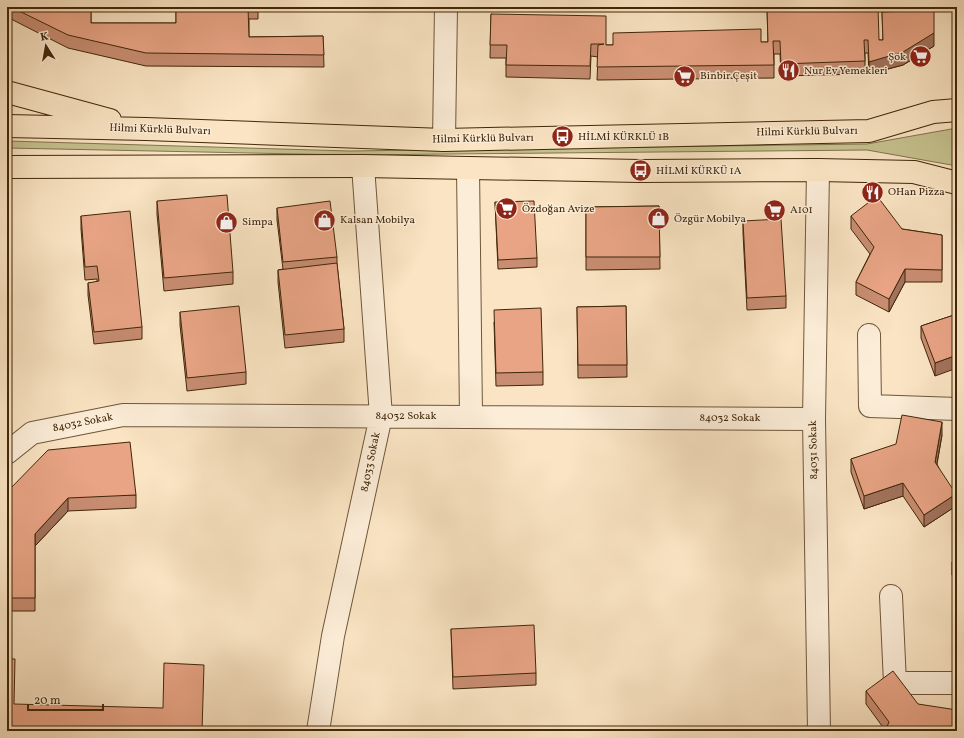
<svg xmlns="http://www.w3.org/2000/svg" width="964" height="738" font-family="Vollkorn,serif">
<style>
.green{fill:#c5c28f;stroke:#83744c}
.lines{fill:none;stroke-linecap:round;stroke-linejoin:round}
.minor-casing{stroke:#6f5638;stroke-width:24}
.major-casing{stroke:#412709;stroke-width:24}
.minor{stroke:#fcedd8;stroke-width:22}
.major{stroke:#fae4c3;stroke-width:22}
.wall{fill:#c88d72;stroke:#412709}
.shaded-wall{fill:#a2735d;stroke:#412709}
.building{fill:#e8a485;stroke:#412709}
.labels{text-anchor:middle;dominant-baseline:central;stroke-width:3;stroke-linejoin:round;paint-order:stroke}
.poi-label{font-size:11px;fill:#412709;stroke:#fcedd8;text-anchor:start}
.street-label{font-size:11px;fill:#412709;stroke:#fcedd8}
</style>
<rect width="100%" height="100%" fill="#fae4c3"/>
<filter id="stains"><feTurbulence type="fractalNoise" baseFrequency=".005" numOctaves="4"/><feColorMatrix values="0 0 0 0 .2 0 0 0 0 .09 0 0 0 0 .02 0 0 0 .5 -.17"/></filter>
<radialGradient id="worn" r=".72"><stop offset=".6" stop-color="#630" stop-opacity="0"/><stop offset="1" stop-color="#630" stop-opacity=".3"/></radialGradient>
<!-- green -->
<path class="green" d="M 957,128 L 957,166 L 867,150 L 348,155 L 7,148 L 7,141 L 349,151 L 867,144 Z"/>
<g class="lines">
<defs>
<path id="minor" d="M 444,140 L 446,7
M 468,168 L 471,416
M 818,170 L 814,419 L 819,731
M 869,335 L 870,406 L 957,409
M 7,453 L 32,433 L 123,415 L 814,419
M 891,596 L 895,683 L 957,683
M 318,731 L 333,636 L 381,416 L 363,166"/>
<path id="major" d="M 7,92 L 110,120
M 7,126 L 146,129 L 444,140 L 869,131 L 933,112 L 957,110
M 7,167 L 363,166 L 640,171 L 818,170 L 914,172 L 957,183"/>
</defs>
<!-- minor casing -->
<use href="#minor" class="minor-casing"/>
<!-- major casing -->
<use href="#major" class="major-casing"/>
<!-- minor -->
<use href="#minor" class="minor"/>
<!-- major -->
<use href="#major" class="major"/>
</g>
<!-- wall -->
<path class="wall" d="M 7,7 L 100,7 L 100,8 L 91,8 L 91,23 L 176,23 L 176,7 L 258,7 L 258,19 L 249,19 L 249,37 L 323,36 L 324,67 L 146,66 L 68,48 L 11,19 L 7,16 Z
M 767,8 L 879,40 L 883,40 L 882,12 L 934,46 L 903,65 L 869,74 L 868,53 L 865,53 L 865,74 L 781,76 L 780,54 L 774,54 L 774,78 L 597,80 L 598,57 L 591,56 L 590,79 L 506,77 L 506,58 L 490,58 L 491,14 L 606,45 L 768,42 Z
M 157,201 L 233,272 L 233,284 L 164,291 L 157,214 Z
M 495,202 L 537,258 L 537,267 L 498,269 Z
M 659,206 L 660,269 L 586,270 L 586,207 Z
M 277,208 L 337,257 L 337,264 L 344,329 L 344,342 L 285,348 L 278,282 L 278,270 L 283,269 L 277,220 Z
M 81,216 L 142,327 L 142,339 L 94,344 L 88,295 L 88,283 L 97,282 L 97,279 L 85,280 L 81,229 Z
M 851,216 L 902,229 L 942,235 L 942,282 L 905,282 L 889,312 L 856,295 L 856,282 L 870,254 L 851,229 Z
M 743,221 L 786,296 L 786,308 L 747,310 L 743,233 Z
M 626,306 L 627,377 L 578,378 L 577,307 Z
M 180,312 L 246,372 L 246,384 L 187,391 L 180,325 Z
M 957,314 L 935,376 L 921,338 L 921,326 Z
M 494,322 L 543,372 L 543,385 L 496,386 Z
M 942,435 L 937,464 L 956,506 L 924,527 L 903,496 L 864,509 L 851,472 L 851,459 Z
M 7,492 L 136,495 L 136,508 L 68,511 L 35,546 L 35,611 L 7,611 Z
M 957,559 L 957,581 L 952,575 L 952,562 Z
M 451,629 L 536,673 L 536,685 L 453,689 Z
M 866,691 L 918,704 L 885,730 L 866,704 Z"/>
<!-- shaded-wall -->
<path class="shaded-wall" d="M 934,33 L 934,46 L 903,65 L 869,74 L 869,62 Z
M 8,255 L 8,268 L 7,268 L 7,256 Z
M 905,269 L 905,282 L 889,312 L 889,299 Z
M 957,355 L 957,368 L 935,376 L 935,363 Z
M 942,422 L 942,435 L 935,474 L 935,462 Z
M 903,483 L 903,496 L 864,509 L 864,496 Z
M 956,494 L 956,506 L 924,527 L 924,515 Z
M 68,498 L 68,511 L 35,546 L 35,534 Z"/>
<!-- building -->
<path class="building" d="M 11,7 L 91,7 L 91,23 L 176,23 L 176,7 L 248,7 L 249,37 L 323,36 L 324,55 L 146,53 L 68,35 Z
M 786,7 L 878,7 L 879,40 L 883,40 L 882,12 L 934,10 L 934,33 L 903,52 L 869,62 L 868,40 L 864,40 L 865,61 L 781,64 L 780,41 L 773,41 L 774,65 L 597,67 L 598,45 L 604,44 L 591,44 L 590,66 L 506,65 L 507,45 L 490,45 L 491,14 L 606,16 L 606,45 L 613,45 L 613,33 L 761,29 L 761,42 L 768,42 L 767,8 Z
M 227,195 L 233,272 L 164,278 L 157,201 Z
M 877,196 L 902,229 L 942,235 L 942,270 L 905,269 L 889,299 L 856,282 L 874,247 L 851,216 Z
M 330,201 L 337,257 L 283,262 L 277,208 Z
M 534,201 L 537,258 L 498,260 L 495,202 Z
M 659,206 L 660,257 L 586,257 L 586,207 Z
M 130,211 L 142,327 L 94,332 L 88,283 L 99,281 L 97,266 L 85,267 L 81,216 Z
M 781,219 L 786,296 L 747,298 L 743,221 Z
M 337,263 L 344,329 L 285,335 L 278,270 Z
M 239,306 L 246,372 L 187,378 L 180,312 Z
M 626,306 L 627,365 L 578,365 L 577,307 Z
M 541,308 L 543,372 L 496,373 L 494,310 Z
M 957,314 L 957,355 L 935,363 L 921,326 Z
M 902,415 L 942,422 L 935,462 L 956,494 L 924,515 L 903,483 L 864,496 L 851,459 L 896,444 Z
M 130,442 L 136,495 L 68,498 L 35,534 L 35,598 L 7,598 L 7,492 L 48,450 Z
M 957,559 L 957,568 L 952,562 Z
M 534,625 L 536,673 L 453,677 L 451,629 Z
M 7,659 L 15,659 L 14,704 L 163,708 L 164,663 L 204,665 L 202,731 L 7,731 Z
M 893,671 L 918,704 L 957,710 L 957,731 L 885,731 L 889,722 L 866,691 Z"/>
<!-- icons -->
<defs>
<symbol id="supermarket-disc" viewBox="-11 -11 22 22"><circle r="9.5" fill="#8f2418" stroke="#fcedd8"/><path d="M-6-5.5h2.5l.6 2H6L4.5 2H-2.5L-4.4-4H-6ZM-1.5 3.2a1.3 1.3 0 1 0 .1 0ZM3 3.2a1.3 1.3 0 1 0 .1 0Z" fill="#fff"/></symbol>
<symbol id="restaurant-disc" viewBox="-11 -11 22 22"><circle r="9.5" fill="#8f2418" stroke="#fcedd8"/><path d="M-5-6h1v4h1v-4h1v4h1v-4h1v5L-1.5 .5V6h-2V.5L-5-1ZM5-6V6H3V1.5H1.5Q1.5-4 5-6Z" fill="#fff"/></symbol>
<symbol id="bus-disc" viewBox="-11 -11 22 22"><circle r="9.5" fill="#8f2418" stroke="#fcedd8"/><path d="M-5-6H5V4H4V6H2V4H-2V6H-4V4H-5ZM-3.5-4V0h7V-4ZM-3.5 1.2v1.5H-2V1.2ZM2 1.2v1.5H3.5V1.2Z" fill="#fff"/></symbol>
<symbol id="shop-disc" viewBox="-11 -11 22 22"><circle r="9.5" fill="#8f2418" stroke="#fcedd8"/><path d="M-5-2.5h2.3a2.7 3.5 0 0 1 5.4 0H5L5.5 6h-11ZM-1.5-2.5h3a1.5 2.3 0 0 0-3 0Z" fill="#fff"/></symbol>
</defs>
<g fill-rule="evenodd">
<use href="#supermarket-disc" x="908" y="44" width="25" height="25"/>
<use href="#restaurant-disc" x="776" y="58" width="25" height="25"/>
<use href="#supermarket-disc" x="672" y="64" width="25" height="25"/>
<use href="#bus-disc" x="550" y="124" width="25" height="25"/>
<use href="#bus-disc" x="628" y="158" width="25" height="25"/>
<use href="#restaurant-disc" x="860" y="180" width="25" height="25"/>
<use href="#supermarket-disc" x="494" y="196" width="25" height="25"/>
<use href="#supermarket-disc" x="762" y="198" width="25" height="25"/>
<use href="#shop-disc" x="646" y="206" width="25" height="25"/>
<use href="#shop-disc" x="312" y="208" width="25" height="25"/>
<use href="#shop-disc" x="214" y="210" width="25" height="25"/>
</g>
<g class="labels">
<!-- poi labels -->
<g class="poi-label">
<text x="906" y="57" text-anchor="end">Şok</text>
<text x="804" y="71">Nur Ev Yemekleri</text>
<text x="700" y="76">Binbir Çeşit</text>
<text x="578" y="137">HİLMİ KÜRKLÜ 1B</text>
<text x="656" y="171">HİLMİ KÜRKÜ 1A</text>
<text x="888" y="192">OHan Pizza</text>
<text x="522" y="209">Özdoğan Avize</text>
<text x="790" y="210">A101</text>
<text x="674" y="219">Özgür Mobilya</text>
<text x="340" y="220">Kalsan Mobilya</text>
<text x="242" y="222">Simpa</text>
</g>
<!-- street labels -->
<g class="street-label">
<text transform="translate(160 130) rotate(2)">Hilmi Kürklü Bulvarı</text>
<text transform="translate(807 132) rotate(-1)">Hilmi Kürklü Bulvarı</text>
<text transform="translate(483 139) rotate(-1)">Hilmi Kürklü Bulvarı</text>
<text x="406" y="416">84032 Sokak</text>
<text x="730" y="418">84032 Sokak</text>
<text transform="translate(83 423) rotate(-11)">84032 Sokak</text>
<text transform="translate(814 450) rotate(-91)">84031 Sokak</text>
<text transform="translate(371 462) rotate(-78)">84033 Sokak</text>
</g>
</g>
<!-- margin -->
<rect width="964" height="738" fill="none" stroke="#fae4c3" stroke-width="24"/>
<rect x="8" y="8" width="948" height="722" fill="none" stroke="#412709" stroke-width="2"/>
<rect x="12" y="12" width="940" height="714" fill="none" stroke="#412709"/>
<!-- north arrow -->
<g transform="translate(46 46) rotate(349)" stroke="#fcedd8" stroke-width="3" paint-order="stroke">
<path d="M0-3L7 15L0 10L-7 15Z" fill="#412709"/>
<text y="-6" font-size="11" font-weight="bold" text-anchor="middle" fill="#412709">K</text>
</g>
<!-- scale -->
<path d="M28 704v6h75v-6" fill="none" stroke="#412709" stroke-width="2"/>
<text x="34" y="704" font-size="12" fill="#412709" stroke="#fcedd8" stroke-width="3" paint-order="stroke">20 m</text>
<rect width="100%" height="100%" filter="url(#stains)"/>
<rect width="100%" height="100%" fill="url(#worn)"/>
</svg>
